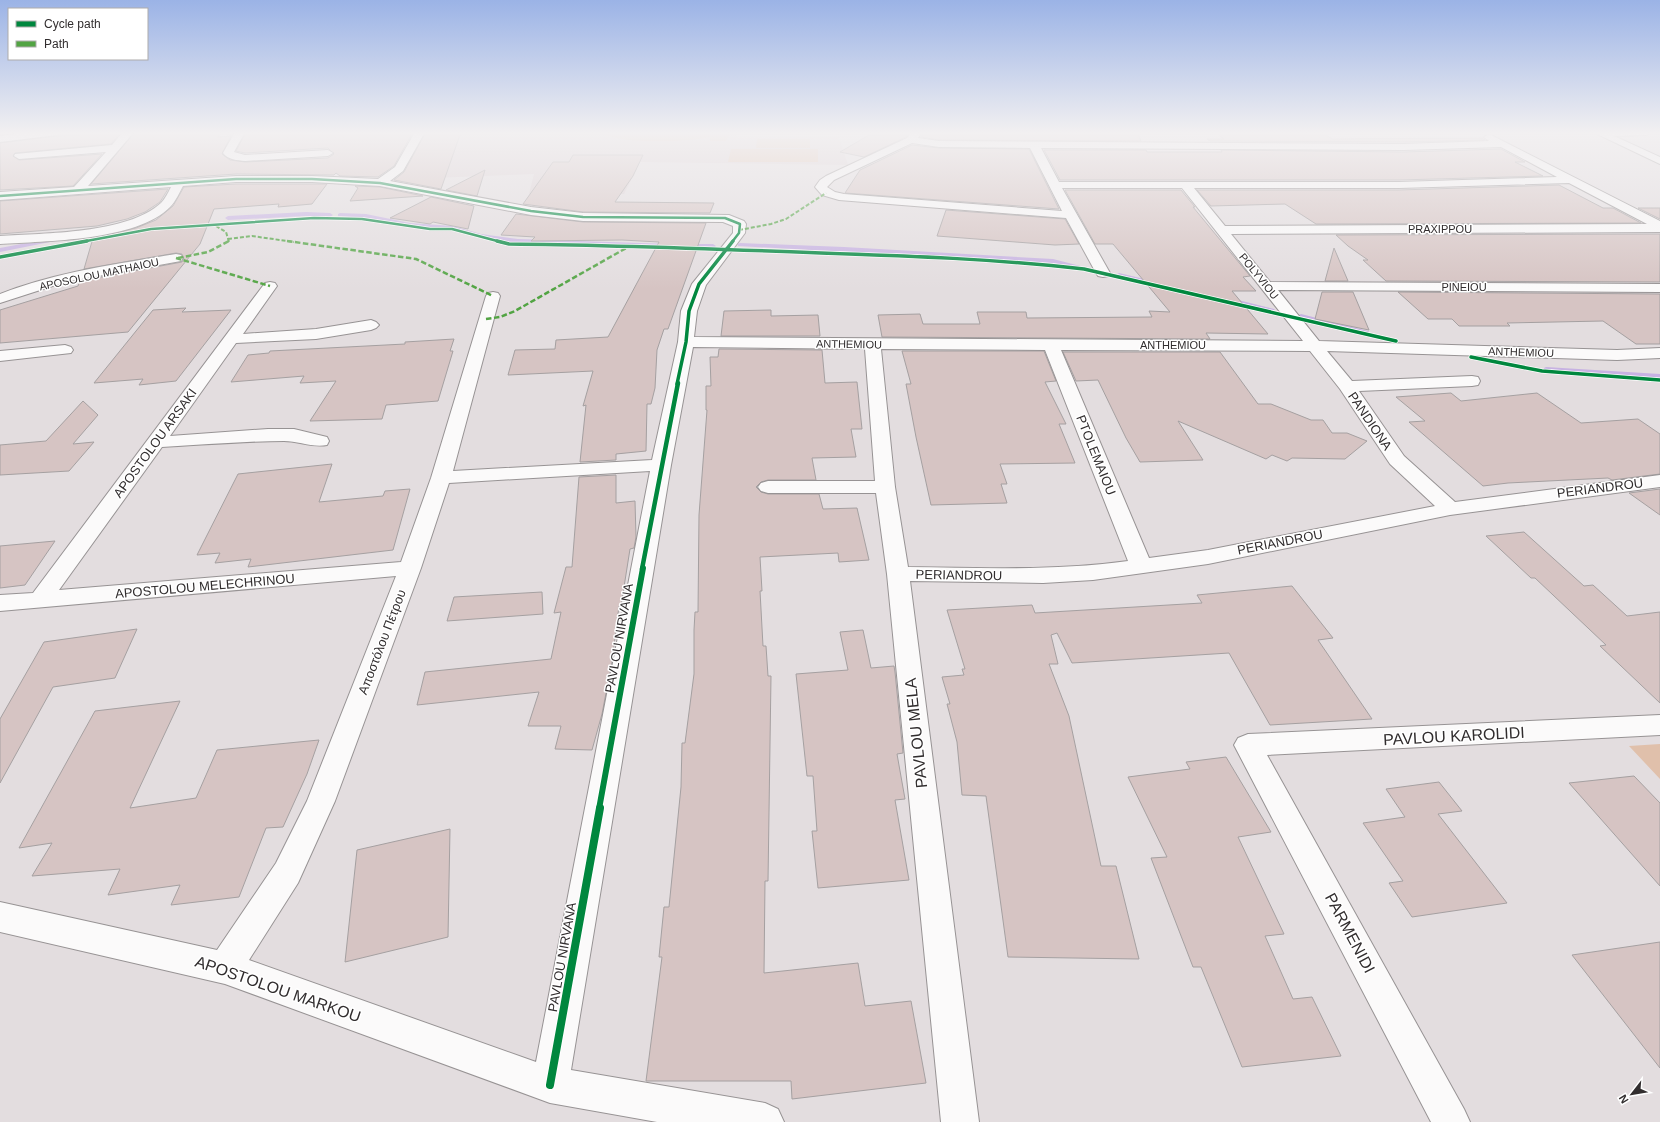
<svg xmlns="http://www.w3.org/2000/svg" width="1660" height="1122" font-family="Arial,sans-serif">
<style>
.built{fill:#dbcfd2}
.green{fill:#e0c0ab}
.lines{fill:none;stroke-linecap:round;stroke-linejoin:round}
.stream{fill:#c7b2e2;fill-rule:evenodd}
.building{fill:#d6c4c3;stroke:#a5a0a1}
.minor-casing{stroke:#979394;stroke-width:2}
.minor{fill:#fbfafa;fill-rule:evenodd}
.quiet-far1{stroke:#52a443;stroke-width:2;stroke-dasharray:4 2;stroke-linecap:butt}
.quiet{stroke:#52a443;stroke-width:2.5;stroke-dasharray:5.5 2.5;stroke-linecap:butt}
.cycleway-far4-casing{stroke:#fff;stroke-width:4}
.cycleway-far3-casing{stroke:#fff;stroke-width:5}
.cycleway-far2-casing{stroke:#fff;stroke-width:6}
.cycleway-far1-casing{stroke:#fff;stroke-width:8}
.cycleway-casing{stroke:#fff;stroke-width:10}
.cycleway-far4{stroke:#00873e;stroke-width:2.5}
.cycleway-far3{stroke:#00873e;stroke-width:3.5}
.cycleway-far2{stroke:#00873e;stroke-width:4.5}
.cycleway-far1{stroke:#00873e;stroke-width:6}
.cycleway{stroke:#00873e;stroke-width:8}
.labels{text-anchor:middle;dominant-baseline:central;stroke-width:3;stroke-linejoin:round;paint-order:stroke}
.far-street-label{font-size:11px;fill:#312d2e;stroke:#fff}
.street-label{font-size:13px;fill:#312d2e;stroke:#fff}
.near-street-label{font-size:16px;fill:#312d2e;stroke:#fff}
</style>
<rect width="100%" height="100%" fill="#e3dddf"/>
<!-- built -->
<path class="built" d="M 431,132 L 738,132 L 736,138 L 839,137 L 848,165 L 640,162 L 624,194 L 529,194 L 534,174 L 405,179 Z"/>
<!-- green -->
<path class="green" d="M 600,132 L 629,132 L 668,135 L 699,132 L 730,132 L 726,141 L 710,141 L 710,137 C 687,142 620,145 600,132 Z
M 757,139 L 810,139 L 810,148 L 756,148 Z
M 731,149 L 818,149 L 818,162 L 728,162 Z
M 1660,744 L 1660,779 L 1629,746 Z"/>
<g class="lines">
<!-- stream -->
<path class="stream" d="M 306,212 L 330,213 L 333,215 L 330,217 L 306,216 L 228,220 L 225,218 L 228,216 Z
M 340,213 L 366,214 L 410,223 L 453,226 L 481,234 L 518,239 L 670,244 L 673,246 L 670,248 L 518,243 L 481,238 L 453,230 L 410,227 L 366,218 L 338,216 L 338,214 Z
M 58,237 L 61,239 L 60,240 L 0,252 L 0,248 Z
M 740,243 L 844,247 L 1053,259 L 1088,268 L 1085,270 L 1053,263 L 738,246 L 738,244 Z
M 713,244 L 716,246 L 715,247 L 686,248 L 683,246 L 686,244 Z
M 1119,273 L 1157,282 L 1158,283 L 1155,285 L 1117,276 L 1116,275 Z
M 1230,298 L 1274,309 L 1275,310 L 1272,312 L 1228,301 L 1227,300 Z
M 1301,314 L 1368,331 L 1369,332 L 1366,334 L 1299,317 L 1299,315 Z
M 1546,367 L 1660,374 L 1660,378 L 1544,370 L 1544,368 Z"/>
</g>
<!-- building -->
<path class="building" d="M 121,132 L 111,144 L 15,153 L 13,156 L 19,160 L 102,154 L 73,186 L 0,190 L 0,143 L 57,136 Z
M 135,132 L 220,132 L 218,137 L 231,136 L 222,154 L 230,160 L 245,162 L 328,158 L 334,154 L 328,148 L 245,153 L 236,151 L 245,134 L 268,132 L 413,132 L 394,166 L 378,177 L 340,176 L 336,173 L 334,175 L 236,174 L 91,184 Z
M 426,132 L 461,132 L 441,189 L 394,180 L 404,172 Z
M 956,132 L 1137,132 L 1141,141 L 939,140 L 921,137 L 923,134 Z
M 1215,132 L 1322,132 L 1332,139 L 1482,138 L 1485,140 L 1403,142 L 1210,141 L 1207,139 L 1224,139 Z
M 908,134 L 906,137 L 864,157 L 840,152 L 869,135 Z
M 912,145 L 939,148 L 1029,149 L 1059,209 L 845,193 L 860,170 Z
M 1501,149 L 1525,162 L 1515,162 L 1543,176 L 1399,180 L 1060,180 L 1044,150 L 1146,150 L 1147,152 L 1222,152 L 1221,150 L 1403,152 Z
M 573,155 L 643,155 L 633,176 L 615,202 L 714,203 L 710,213 L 583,212 L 523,204 L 553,162 L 569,162 Z
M 485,170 L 477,196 L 446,190 Z
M 236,184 L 327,184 L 312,204 L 278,207 L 279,204 L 214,209 L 200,244 L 128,332 L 0,343 L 0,310 L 78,286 L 80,281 L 182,262 L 184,259 L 182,254 L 176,253 L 84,269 L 93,238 L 136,228 L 156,220 L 173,206 L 184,187 Z
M 1559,185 L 1603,208 L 1613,208 L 1641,223 L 1316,224 L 1285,204 L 1211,206 L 1197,190 L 1399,190 Z
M 355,186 L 380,187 L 423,196 L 350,201 L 358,188 Z
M 168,189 L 160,202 L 145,212 L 127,219 L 97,226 L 0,234 L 0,201 Z
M 1065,190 L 1181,190 L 1195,207 L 1193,207 L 1250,276 L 1243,277 L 1256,291 L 1232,291 L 1268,334 L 1206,333 L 1210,339 L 882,337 L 878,315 L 920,314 L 923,324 L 980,324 L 977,312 L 1026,312 L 1027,318 L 1152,317 L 1149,311 L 1170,312 L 1113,244 L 1095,244 Z
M 431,197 L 474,206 L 468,229 L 433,222 L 430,224 L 390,218 Z
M 1638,208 L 1660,208 L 1660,219 Z
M 946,210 L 1065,219 L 1079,244 L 1055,245 L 937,236 Z
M 516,214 L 583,222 L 706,223 L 668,329 L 664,329 L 657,350 L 655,388 L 651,404 L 647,404 L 646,451 L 616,454 L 616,460 L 580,462 L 586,405 L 583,406 L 593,371 L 508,375 L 515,350 L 555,349 L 556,340 L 608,337 L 659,242 L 622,240 L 531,241 L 535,237 L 501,235 Z
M 1660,234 L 1660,282 L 1386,281 L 1363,260 L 1368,260 L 1348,246 L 1336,235 Z
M 1334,248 L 1348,281 L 1325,281 Z
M 1322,292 L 1353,292 L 1369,330 L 1315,319 Z
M 1398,292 L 1660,294 L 1660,344 L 1636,344 L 1603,321 L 1507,323 L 1510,326 L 1459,326 L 1452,319 L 1428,319 Z
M 186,308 L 182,312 L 231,310 L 176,381 L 139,385 L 143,379 L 94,383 L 153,310 Z
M 771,310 L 771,316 L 818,315 L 820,336 L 721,336 L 724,311 Z
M 454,339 L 450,351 L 453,351 L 438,401 L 386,405 L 382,419 L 310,421 L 336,381 L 300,383 L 304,376 L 231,382 L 248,355 L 269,353 L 270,351 L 405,344 L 405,342 Z
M 719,349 L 822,350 L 825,383 L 857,382 L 862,429 L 851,429 L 856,457 L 812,458 L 816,480 L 768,480 L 761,482 L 756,487 L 761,492 L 768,494 L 819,494 L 823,509 L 857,508 L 869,560 L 839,562 L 838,553 L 760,557 L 762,591 L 760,591 L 763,646 L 766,646 L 768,676 L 771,676 L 768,881 L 765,881 L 764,973 L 858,963 L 865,1006 L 911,1001 L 926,1083 L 792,1099 L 791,1081 L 646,1081 L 662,957 L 659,957 L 664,907 L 669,907 L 681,787 L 682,743 L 685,743 L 694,674 L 694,630 L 695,612 L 698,612 L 699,515 L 707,410 L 706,410 L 706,386 L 711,386 L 710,357 L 718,357 Z
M 902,351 L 1044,351 L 1056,381 L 1045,382 L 1066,424 L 1059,424 L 1075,463 L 1000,464 L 1007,484 L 1001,484 L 1007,503 L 931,505 L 916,437 L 906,384 L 911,384 Z
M 1063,352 L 1220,352 L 1258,404 L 1271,404 L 1311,420 L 1323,420 L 1332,433 L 1347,433 L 1367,441 L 1345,459 L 1292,458 L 1287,461 L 1272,455 L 1266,459 L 1178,421 L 1203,460 L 1140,462 L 1126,438 L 1098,380 L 1076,381 Z
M 1451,393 L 1461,401 L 1537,393 L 1581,423 L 1638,419 L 1660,434 L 1660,474 L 1612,480 L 1608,478 L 1508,483 L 1483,486 L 1409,422 L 1425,421 L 1396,397 Z
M 83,401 L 98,415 L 73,444 L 94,442 L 69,471 L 0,475 L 0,445 L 46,441 Z
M 332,464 L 319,502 L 383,496 L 385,491 L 410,489 L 393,550 L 248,567 L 251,559 L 215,563 L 220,553 L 197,555 L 238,474 Z
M 616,475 L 616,503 L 635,501 L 636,537 L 634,548 L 630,549 L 621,606 L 619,606 L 612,662 L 602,714 L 592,750 L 555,749 L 561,726 L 528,726 L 539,692 L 417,705 L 425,672 L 551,659 L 561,612 L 554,613 L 566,567 L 572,567 L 579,477 Z
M 1660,489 L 1660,515 L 1629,493 Z
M 1524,532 L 1584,586 L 1593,585 L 1627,616 L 1660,612 L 1660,703 L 1600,646 L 1606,645 L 1535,578 L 1531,578 L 1486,536 Z
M 55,541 L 25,585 L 0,588 L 0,546 Z
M 1292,586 L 1333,638 L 1318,640 L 1372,719 L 1270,725 L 1229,653 L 1072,663 L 1057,633 L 1051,635 L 1058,664 L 1049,664 L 1069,716 L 1101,866 L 1116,866 L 1139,959 L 1008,957 L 986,796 L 962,795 L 957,742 L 947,704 L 950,704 L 942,677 L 964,675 L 962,669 L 965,669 L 947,610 L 1032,605 L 1035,613 L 1202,603 L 1197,595 Z
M 542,592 L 543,614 L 447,621 L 454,597 Z
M 137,629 L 115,678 L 53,687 L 0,783 L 0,719 L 44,642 Z
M 863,630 L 871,668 L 894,666 L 895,672 L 903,753 L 897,754 L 905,799 L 895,800 L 909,880 L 818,888 L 812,831 L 817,831 L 813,776 L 807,776 L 796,674 L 848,670 L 840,632 Z
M 180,701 L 130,808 L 196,798 L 217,750 L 319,740 L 307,774 L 283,827 L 266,828 L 239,897 L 171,905 L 180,885 L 108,895 L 120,869 L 32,876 L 52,843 L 19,848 L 95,711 Z
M 1226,757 L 1271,832 L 1238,837 L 1284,934 L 1265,936 L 1293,999 L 1312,997 L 1341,1056 L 1242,1067 L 1201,967 L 1193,967 L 1151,858 L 1167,857 L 1128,777 L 1190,769 L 1186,762 Z
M 1634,776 L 1660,803 L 1660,886 L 1569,783 Z
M 1439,782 L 1462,811 L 1438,814 L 1507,903 L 1412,917 L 1389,883 L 1403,881 L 1363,823 L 1405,817 L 1386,789 Z
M 450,829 L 448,937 L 345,962 L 357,850 Z
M 1660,942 L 1660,1068 L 1572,955 Z"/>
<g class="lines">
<defs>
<path id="minor" d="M 29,132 L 62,132 L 57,135 L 0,142 L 0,136 Z
M 123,132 L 134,132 L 88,186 L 236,176 L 312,176 L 378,179 L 395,167 L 415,132 L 425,132 L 403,171 L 390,181 L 531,207 L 583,213 L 729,215 L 744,221 L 746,224 L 745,233 L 706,285 L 697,311 L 694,337 L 1303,341 L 1182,188 L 1062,188 L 1110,273 L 1108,276 L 1103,277 L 1098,276 L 1096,273 L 1066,218 L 839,200 L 822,195 L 815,187 L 820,180 L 826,176 L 907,138 L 912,132 L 922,132 L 918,138 L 939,141 L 1403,144 L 1489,141 L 1484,137 L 1489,134 L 1660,221 L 1660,232 L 1231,234 L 1270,282 L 1660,284 L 1660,292 L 1278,290 L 1319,341 L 1617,350 L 1660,348 L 1660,358 L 1617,360 L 1327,351 L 1352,381 L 1472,376 L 1478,377 L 1480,381 L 1478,385 L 1472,386 L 1359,391 L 1404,456 L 1455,502 L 1660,475 L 1660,487 L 1450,515 L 1208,564 L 1093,580 L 1043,583 L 910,581 L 979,1122 L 941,1122 L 887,574 L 876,493 L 768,493 L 761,491 L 758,487 L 761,483 L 768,481 L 875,481 L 865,349 L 693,347 L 671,465 L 571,1070 L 765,1103 L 778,1109 L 784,1122 L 657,1122 L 550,1103 L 225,984 L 0,932 L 0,902 L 217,950 L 276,863 L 307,801 L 396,576 L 0,611 L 0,595 L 33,593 L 265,283 L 270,282 L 275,283 L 277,286 L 243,334 L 316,329 L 371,320 L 376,322 L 379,325 L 376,328 L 371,330 L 316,339 L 236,343 L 170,436 L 268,429 L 294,429 L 327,437 L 329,441 L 327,445 C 313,448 298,441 284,441 C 244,441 202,445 162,447 L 59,590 L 401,562 L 431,478 L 486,296 L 488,293 L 493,292 L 498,293 L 500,296 L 453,471 L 652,460 L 678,342 L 681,311 L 692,284 L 733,233 L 733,226 L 723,222 L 583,221 L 531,215 L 380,186 L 312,182 L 236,182 L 183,186 C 179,193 176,201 170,207 C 137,241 45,241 0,244 L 0,236 C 45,233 127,234 161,203 C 165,199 168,193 171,187 L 0,200 L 0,192 L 74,187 L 106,152 L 19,159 L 14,156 L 15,154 L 112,145 ZM 912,143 L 939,147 L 1030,148 L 1062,211 L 844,194 L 835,192 L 827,187 L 834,180 ZM 1501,147 L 1557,177 L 1399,182 L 1059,182 L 1041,148 L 1403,150 ZM 1569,183 L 1647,224 L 1225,226 L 1194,188 L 1399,188 ZM 881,349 L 1045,350 L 1128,561 C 1055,571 982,568 908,567 L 895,487 ZM 1061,350 L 1310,351 L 1340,389 L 1390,464 L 1435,506 L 1208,550 L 1149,558 ZM 650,471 L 536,1062 L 249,960 L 298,883 L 335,801 L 421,568 L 449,483 Z
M 235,132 L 245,132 L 234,152 L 245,155 L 328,150 L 333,153 L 328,156 L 245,161 C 237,160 228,160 223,153 Z
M 1593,132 L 1652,132 L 1647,135 L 1614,136 L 1660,157 L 1660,164 Z
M 176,254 L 181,255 L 183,258 L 181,261 L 65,282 L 0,303 L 0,294 C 56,272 117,264 176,254 Z
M 65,345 L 71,347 L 73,350 L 71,353 L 0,361 L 0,351 Z
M 1660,715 L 1660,735 L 1267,755 L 1464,1109 L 1470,1122 L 1431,1122 L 1234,745 L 1238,738 L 1248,734 Z"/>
</defs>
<!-- minor casing -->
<use href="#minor" class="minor-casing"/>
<!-- minor -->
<use href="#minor" class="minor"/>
<!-- quiet-far1 -->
<path class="quiet-far1" d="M 216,226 L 226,232 L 229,242
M 739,230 L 771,224 L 786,219 L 826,193
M 228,239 L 252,236 L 294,242"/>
<!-- quiet -->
<path class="quiet" d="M 287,241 L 416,259 L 493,296
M 176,258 L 270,286
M 178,258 L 208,252 L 229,241
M 486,319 L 500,317 L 515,311 L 628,247"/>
<defs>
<path id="cycleway-far4" d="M 0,196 L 236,179 L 312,179 L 380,183 L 531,211 L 583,217 L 725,218 L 740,224 L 739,233 L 732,242
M 81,242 L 151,229 L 314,218 L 362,219 L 430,229 L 452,229 L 501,242"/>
<path id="cycleway-far3" d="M 497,241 L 509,244 C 613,245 717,249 821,253 C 909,256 997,259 1084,269 L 1396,341
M 0,257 L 87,241
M 1471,357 L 1542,371 L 1660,380
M 677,384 L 686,342 L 689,311 L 699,284 L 733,241"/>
<path id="cycleway-far2" d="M 642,569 L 678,383"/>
<path id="cycleway-far1" d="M 599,809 L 643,568"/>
<path id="cycleway" d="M 550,1085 L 600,808"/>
</defs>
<!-- cycleway-far4 casing -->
<use href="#cycleway-far4" class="cycleway-far4-casing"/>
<!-- cycleway-far3 casing -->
<use href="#cycleway-far3" class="cycleway-far3-casing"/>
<!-- cycleway-far2 casing -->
<use href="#cycleway-far2" class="cycleway-far2-casing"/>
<!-- cycleway-far1 casing -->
<use href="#cycleway-far1" class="cycleway-far1-casing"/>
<!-- cycleway casing -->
<use href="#cycleway" class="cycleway-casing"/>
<!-- cycleway-far4 -->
<use href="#cycleway-far4" class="cycleway-far4"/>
<!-- cycleway-far3 -->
<use href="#cycleway-far3" class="cycleway-far3"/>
<!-- cycleway-far2 -->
<use href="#cycleway-far2" class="cycleway-far2"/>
<!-- cycleway-far1 -->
<use href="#cycleway-far1" class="cycleway-far1"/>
<!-- cycleway -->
<use href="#cycleway" class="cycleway"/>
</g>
<!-- sky -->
<linearGradient id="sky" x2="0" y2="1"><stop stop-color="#9bb3e6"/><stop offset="0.46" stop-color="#f2f0f1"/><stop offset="1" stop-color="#f2f0f1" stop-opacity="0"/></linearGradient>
<rect width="1660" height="289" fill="url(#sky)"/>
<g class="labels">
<!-- far-street labels -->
<g class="far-street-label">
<text x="1440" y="229">PRAXIPPOU</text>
<text transform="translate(99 274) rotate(-12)">APOSOLOU MATHAIOU</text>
<text transform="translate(1259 276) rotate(51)">POLYVIOU</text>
<text x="1464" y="287">PINEIOU</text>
<text transform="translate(849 344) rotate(1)">ANTHEMIOU</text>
<text x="1173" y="345">ANTHEMIOU</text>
<text transform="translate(1521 352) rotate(2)">ANTHEMIOU</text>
</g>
<!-- street labels -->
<g class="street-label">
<text transform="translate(1370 421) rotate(56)">PANDIONA</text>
<text transform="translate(155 443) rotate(-54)">APOSTOLOU ARSAKI</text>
<text transform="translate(1096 455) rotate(68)">PTOLEMAIOU</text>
<text transform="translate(1600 488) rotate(-7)">PERIANDROU</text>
<text transform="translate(1280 542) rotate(-11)">PERIANDROU</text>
<text transform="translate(959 575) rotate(1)">PERIANDROU</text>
<text transform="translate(205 586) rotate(-5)">APOSTOLOU MELECHRINOU</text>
<text transform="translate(619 638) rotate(-80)">PAVLOU NIRVANA</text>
<text transform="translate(382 642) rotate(-69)">Αποστόλου Πέτρου</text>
<text transform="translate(562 957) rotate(-80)">PAVLOU NIRVANA</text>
</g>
<!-- near-street labels -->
<g class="near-street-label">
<text transform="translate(916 733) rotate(-96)">PAVLOU MELA</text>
<text transform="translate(1454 736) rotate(-3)">PAVLOU KAROLIDI</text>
<text transform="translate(1350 933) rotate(62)">PARMENIDI</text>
<text transform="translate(278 989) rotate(19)">APOSTOLOU MARKOU</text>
</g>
</g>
<!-- legend -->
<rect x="8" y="8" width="140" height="52" fill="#ffffff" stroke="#adabab"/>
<rect x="16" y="21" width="20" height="6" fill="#00873e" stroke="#adabab"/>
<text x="44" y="28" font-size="12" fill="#312d2e">Cycle path</text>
<rect x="16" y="41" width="20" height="6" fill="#52a443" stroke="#adabab"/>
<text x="44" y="48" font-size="12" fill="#312d2e">Path</text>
<!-- north arrow -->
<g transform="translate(1632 1094) rotate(239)" stroke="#ffffff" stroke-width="3" paint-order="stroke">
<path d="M0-3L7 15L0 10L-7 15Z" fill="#312d2e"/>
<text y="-6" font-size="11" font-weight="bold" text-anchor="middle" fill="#312d2e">N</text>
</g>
</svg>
